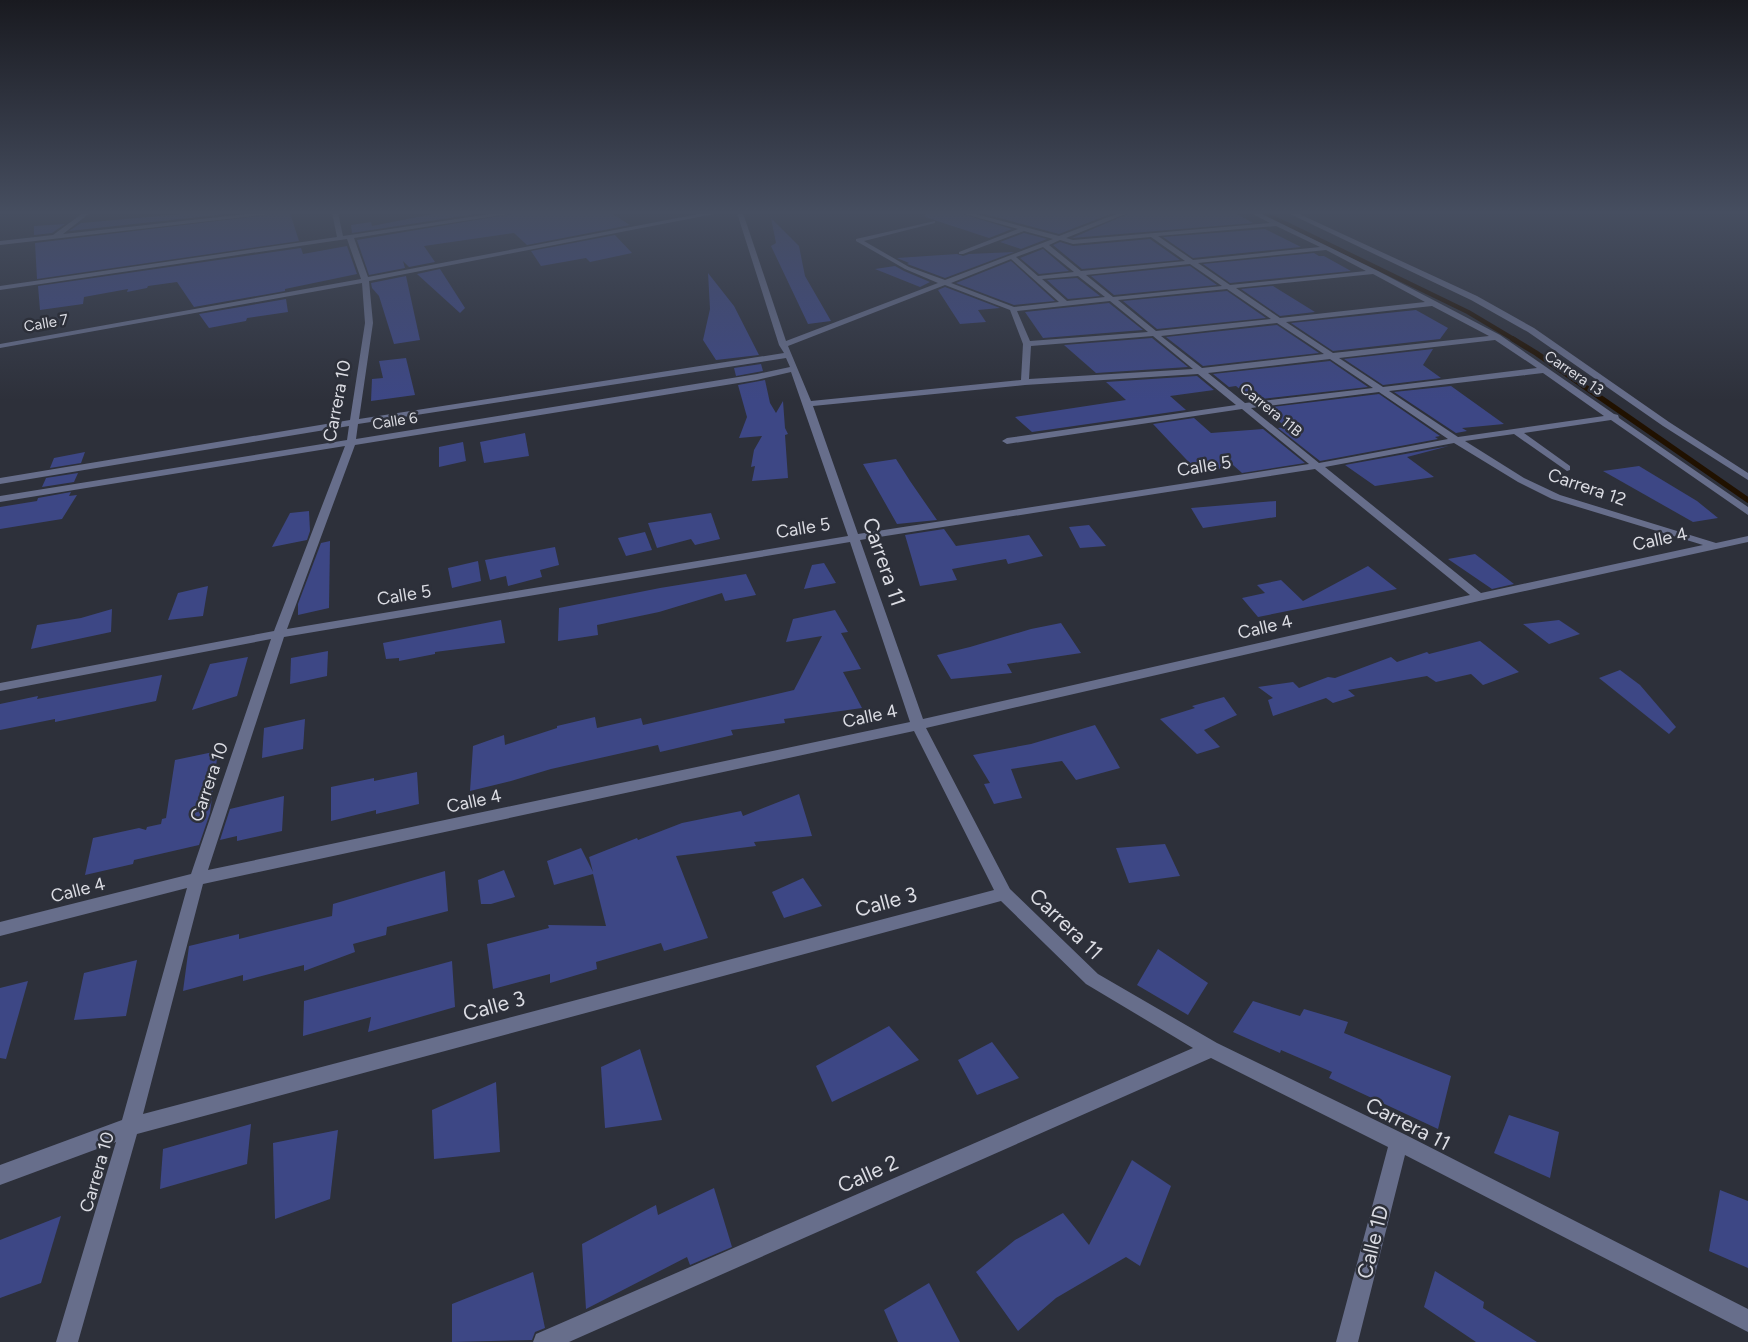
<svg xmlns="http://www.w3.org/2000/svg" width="1748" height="1342" font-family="Figtree,sans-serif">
<rect width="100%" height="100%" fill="#2d303a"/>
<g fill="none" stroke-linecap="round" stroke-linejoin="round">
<polyline stroke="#201100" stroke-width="4.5" points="1264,213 1468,312 1515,340"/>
<polyline stroke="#201100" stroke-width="5.5" points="1513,339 1536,353 1748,500"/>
</g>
<g fill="#3d4785">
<polygon points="193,213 236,213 69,231 81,223"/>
<polygon points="282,213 290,213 299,241 37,279 35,243"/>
<polygon points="438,213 482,213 352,233 351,225 371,222 372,226"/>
<polygon points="517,213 611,213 630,225 527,245 514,233 424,246 435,262 409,267 403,261 405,268 369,275 357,240"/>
<polygon points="926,213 959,213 1012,229 989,238 925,217"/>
<polygon points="981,213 1113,213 1059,234"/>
<polygon points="1130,213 1235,213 1253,223 1072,238"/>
<polygon points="771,218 799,246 805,276 831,321 808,324 771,246 776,243"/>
<polygon points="65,224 52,233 34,235 34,226"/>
<polygon points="1265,229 1301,247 1193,258 1163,237"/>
<polygon points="1024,233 1047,239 1021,249 1000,242"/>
<polygon points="615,235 632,253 590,262 586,258 541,266 531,251"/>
<polygon points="1150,239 1180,260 1082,269 1053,245 1060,242 1073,246"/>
<polygon points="347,246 357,274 285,289 285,291 194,307 177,282 148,286 147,288 127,292 128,289 84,297 83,304 40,310 38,286 301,248 303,254"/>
<polygon points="1043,249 1069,271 1039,274 1020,258"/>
<polygon points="1014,252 945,278 910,265 907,264 909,263 897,258 957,254 963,256 969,254"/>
<polygon points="1314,253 1319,256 1324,256 1351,271 1230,283 1203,264"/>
<polygon points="1011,261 1055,301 1014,305 956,283"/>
<polygon points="895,266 904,271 930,282 920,287 875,269"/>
<polygon points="1190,266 1217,285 1114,295 1091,276"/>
<polygon points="440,269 465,308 460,313 417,274"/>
<polygon points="708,273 734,306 759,355 716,360 703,340 710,309"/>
<polygon points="406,276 420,340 394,344 379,296 372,288 371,283"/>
<polygon points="1077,278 1100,296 1068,299 1047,280"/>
<polygon points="1273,286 1315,312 1280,316 1241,289"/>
<polygon points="945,287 1000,308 978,310 986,322 960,324 938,290"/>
<polygon points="1227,291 1266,318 1157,329 1123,301"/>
<polygon points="286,299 288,312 247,318 246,321 209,328 199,314"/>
<polygon points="1109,303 1143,330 1043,338 1025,312"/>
<polygon points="1416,310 1448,328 1440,339 1333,351 1291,323"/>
<polygon points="1277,325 1319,353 1203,366 1166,337"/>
<polygon points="1152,338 1188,367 1096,373 1064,345"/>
<polygon points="1433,349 1423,365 1441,378 1383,385 1344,359"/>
<polygon points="406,358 415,395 371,401 372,379 383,378 379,361"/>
<polygon points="1330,361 1368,387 1253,400 1236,386 1229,387 1213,374"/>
<polygon points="761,364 763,371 736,376 734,368"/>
<polygon points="1197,376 1214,390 1170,396 1186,410 1032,432 1015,417 1126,400 1106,382"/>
<polygon points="765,380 770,403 776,413 783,401 785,428 788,434 785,435 788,478 752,481 755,466 751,467 754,450 762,436 739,438 747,417 738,385"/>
<polygon points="1451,386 1504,424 1462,428 1467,431 1456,433 1394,392"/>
<polygon points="1379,394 1440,436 1435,437 1438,439 1320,461 1278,428 1286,427 1263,408"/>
<polygon points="1194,418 1211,433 1263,429 1305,463 1242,473 1233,465 1200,474 1153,424"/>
<polygon points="525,433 529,456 484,463 480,442"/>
<polygon points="463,442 466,461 439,467 439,447"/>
<polygon points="1449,446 1407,457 1434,477 1375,486 1345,465"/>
<polygon points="85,452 81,463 50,468 54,458"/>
<polygon points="896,459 910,481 937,520 897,524 863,464"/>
<polygon points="1639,466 1697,501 1718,518 1693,522 1603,471"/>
<polygon points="78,473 74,482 42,487 46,478"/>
<polygon points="71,492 69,496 77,495 62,519 0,529 0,507 37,501 38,498"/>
<polygon points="1276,501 1276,517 1203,528 1191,508"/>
<polygon points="309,511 310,531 307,540 272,547 290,513"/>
<polygon points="711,513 720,539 695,545 691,539 657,548 648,523"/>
<polygon points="1089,525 1093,530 1106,546 1080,548 1069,527"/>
<polygon points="944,529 956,546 1029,535 1043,556 1008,564 1006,559 952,569 957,580 920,586 905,535"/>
<polygon points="645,532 652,550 626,556 618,538"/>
<polygon points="330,541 329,608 298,615 298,604 321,543"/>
<polygon points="555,547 559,565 540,570 542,577 508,586 506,576 490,580 485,560"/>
<polygon points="1475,554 1514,584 1492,589 1448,559"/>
<polygon points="478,561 481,581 452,588 448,568"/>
<polygon points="824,563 836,583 804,589 812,565"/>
<polygon points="1368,566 1397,589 1258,617 1242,598 1265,593 1257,585 1281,580 1303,601"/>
<polygon points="746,574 756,595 725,601 722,593 659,612 597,625 598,635 558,641 559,608 660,588"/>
<polygon points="208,586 203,616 168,620 178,593"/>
<polygon points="112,609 111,632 31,649 37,625 81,618"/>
<polygon points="835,610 848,632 841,633 861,669 843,672 862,708 784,719 785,723 731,730 733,735 660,752 658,745 551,769 511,781 470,791 473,746 504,735 505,745 557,728 557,726 595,717 597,728 641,718 643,725 794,690 822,636 786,642 793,619"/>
<polygon points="501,620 505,643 435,652 435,654 399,661 399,658 386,659 383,643"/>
<polygon points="1559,620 1580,634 1549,644 1523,624"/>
<polygon points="1061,623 1081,653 1007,664 1012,673 951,679 937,655 970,647 1031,629"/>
<polygon points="1480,641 1519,672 1483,685 1471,674 1436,682 1427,676 1348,690 1355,696 1333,703 1326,698 1273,716 1268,700 1273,698 1258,687 1293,682 1299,688 1328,677 1335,678 1391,657 1397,662 1427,652 1429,654"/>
<polygon points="328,651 327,676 290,684 291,658"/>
<polygon points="248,657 237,696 192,710 210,664"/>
<polygon points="1620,670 1640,685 1676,727 1669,734 1599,678"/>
<polygon points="162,675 156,701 55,722 55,719 0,730 0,704 38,696 37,699"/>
<polygon points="1224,697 1237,715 1204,730 1220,747 1197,754 1160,719 1195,708 1192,706"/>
<polygon points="305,719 303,749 262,758 264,728"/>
<polygon points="1095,725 1120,768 1076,780 1062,761 1011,769 1022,798 994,804 984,784 990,783 973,755 1031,744"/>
<polygon points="218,751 210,813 199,845 134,860 133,864 85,875 93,838 139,828 146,830 147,827 161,824 162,819 166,818 175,760"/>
<polygon points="417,772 419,804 376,814 376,810 331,821 331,787 374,778 374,781"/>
<polygon points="799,794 812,836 754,842 756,846 676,856 708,938 664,951 661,943 596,962 597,969 550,983 550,974 493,989 487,944 549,928 548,925 606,926 593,874 554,885 547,861 581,848 593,872 589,857 637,838 638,840 682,823 741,811 743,816"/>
<polygon points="284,796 282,831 237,841 237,836 220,840 230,809"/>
<polygon points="1165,844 1180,876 1129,883 1116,848"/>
<polygon points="504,870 515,897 491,904 481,904 478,880"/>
<polygon points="445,871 448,911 387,927 386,935 353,944 355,952 304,971 304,965 243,981 243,975 183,991 189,946 239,934 239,939 332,916 333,904"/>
<polygon points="803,878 822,906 784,918 772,892"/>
<polygon points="1158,949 1208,983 1188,1015 1137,985"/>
<polygon points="137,960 126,1016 74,1020 84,973"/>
<polygon points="452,961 455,1007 368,1032 371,1017 303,1036 304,1001"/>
<polygon points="28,981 6,1059 0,1058 0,988"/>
<polygon points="1253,1001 1300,1016 1304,1009 1348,1022 1344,1033 1451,1076 1438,1129 1329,1078 1332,1072 1281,1050 1280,1053 1233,1032"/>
<polygon points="889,1026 919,1060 832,1102 816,1066"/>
<polygon points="992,1042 1019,1078 977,1095 958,1060"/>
<polygon points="640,1049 662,1120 605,1128 601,1067"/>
<polygon points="496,1082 500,1152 434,1159 432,1110"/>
<polygon points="1509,1115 1559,1132 1550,1178 1494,1153"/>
<polygon points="251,1124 247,1164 160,1189 163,1149"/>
<polygon points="338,1130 330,1199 275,1219 273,1143"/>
<polygon points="1132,1160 1171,1186 1140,1266 1126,1257 1056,1298 1018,1331 976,1272 1015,1240 1063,1213 1089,1245"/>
<polygon points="714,1188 732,1247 690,1265 687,1257 586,1309 582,1244 656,1205 658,1215"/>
<polygon points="1720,1190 1748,1201 1748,1268 1709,1251"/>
<polygon points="61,1216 41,1283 0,1298 0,1240"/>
<polygon points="1435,1271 1484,1302 1483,1308 1537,1342 1476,1342 1424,1307"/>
<polygon points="533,1272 545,1328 535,1332 532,1340 452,1342 452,1304"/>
<polygon points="929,1283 960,1342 898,1342 884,1310"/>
</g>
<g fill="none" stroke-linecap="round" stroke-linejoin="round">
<g fill="#676e8b" fill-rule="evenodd">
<polygon points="83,213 90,213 63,234 257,213 280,213 0,245 0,241 53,235"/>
<path d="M332 213H338L343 236 497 213H515L354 238 368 277 704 213H719L369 281 373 323 359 419 784 353 779 345 737 213H743L786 341 938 283 905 269 856 241V239L935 221V223L864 241 909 267 945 280 1053 239 1024 231 963 254H959V252L1018 229 961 213H972L1059 236 1119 213H1128L1066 238 1073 240 1270 223 1251 213H1260L1378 271 1500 335 1614 414 1618 415 1619 418 1748 507V515L1611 420 1524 433 1570 466V470L1567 471 1514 434 1465 441 1524 478 1560 495 1716 543 1748 536V542L1479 601 926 728 1010 889 1098 974 1217 1043 1406 1135 1748 1309V1332L1405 1155 1358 1342H1336L1388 1147 1211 1058 569 1342H533L536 1334 1193 1048 1086 984 1001 901 137 1134 78 1342H56L116 1142 0 1185V1165L122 1120 187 888 0 936V922L191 874 271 639 0 691V683L274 631 345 446 0 502V496L347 440 349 426 0 484V478L350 420 365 323 362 283 0 348V344L361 279 347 239 0 290V286L337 237ZM1276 226 1320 247 1193 260 1158 236ZM1151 237 1185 261 1081 271 1049 245 1060 240 1073 244ZM1043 247 1074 272 1038 276 1016 257ZM1326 250 1366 271 1230 285 1198 263ZM1011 259 1059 302 1014 307 951 283ZM1190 264 1222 286 1113 297 1086 275ZM1373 274 1425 302 1280 318 1236 288ZM1078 276 1105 297 1067 301 1042 279ZM945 285 1010 310 1023 344 1021 380 811 401 788 346ZM1227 289 1271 319 1156 331 1118 300ZM1110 301 1148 332 1030 341 1017 311ZM1432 306 1489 336 1333 353 1286 322ZM1277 323 1324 354 1202 368 1161 336ZM1153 336 1193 369 1029 379 1031 346ZM1495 340 1537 368 1383 387 1339 358ZM786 358 790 367 757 374 356 439 358 424ZM1330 359 1373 388 1245 403 1208 373ZM791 372 848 536 287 629 355 445 757 380ZM1543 373 1604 416 1458 437 1389 391ZM1198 374 1236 405 1007 438 1002 441 1007 444 1242 409 1309 464 858 534 813 406 1025 385ZM1379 392 1448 439 1319 463 1251 408ZM1454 443 1518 482 1552 499 1703 545 1481 593 1325 467ZM1315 469 1470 595 923 719 860 540ZM850 542 910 722 208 870 284 637ZM914 731 994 890 143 1114 203 884Z"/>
<polygon points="1288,213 1297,213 1477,296 1534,328 1669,422 1748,473 1748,480 1663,426 1528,332 1471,300"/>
</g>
</g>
<linearGradient id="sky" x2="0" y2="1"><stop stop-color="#191a20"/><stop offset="0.53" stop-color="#464e60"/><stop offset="1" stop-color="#464e60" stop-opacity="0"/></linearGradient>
<rect width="1748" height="401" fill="url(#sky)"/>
<g text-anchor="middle" stroke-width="5" stroke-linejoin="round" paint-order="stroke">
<g font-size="15" fill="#dbdce3" stroke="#2d303a">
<text transform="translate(46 323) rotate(-10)" y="5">Calle 7</text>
<text transform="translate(1574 373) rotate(34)" y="5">Carrera 13</text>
<text transform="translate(1271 410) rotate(39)" y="5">Carrera 11B</text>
<text transform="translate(395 421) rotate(-9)" y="5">Calle 6</text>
</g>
<g font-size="18" fill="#dbdce3" stroke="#2d303a">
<text transform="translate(337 401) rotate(-79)" y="6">Carrera 10</text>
<text transform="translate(1204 466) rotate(-9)" y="6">Calle 5</text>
<text transform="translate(1587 487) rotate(19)" y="6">Carrera 12</text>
<text transform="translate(803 528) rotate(-9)" y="6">Calle 5</text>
<text transform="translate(1660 539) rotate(-12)" y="6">Calle 4</text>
<text transform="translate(404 595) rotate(-9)" y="6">Calle 5</text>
<text transform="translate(1265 627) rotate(-13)" y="6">Calle 4</text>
<text transform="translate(870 716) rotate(-12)" y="6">Calle 4</text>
<text transform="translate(209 782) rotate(-71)" y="6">Carrera 10</text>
<text transform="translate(474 801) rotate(-12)" y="6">Calle 4</text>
<text transform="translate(78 890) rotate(-14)" y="6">Calle 4</text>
<text transform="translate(97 1172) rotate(-74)" y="6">Carrera 10</text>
</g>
<g font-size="21" fill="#dbdce3" stroke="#2d303a">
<text transform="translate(884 562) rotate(71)" y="7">Carrera 11</text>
<text transform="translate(886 902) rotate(-15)" y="7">Calle 3</text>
<text transform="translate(1066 924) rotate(44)" y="7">Carrera 11</text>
<text transform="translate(494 1006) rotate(-15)" y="7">Calle 3</text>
<text transform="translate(1408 1124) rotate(27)" y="7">Carrera 11</text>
<text transform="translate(868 1174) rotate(-24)" y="7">Calle 2</text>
<text transform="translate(1373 1242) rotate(-76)" y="7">Calle 1D</text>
</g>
</g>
</svg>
